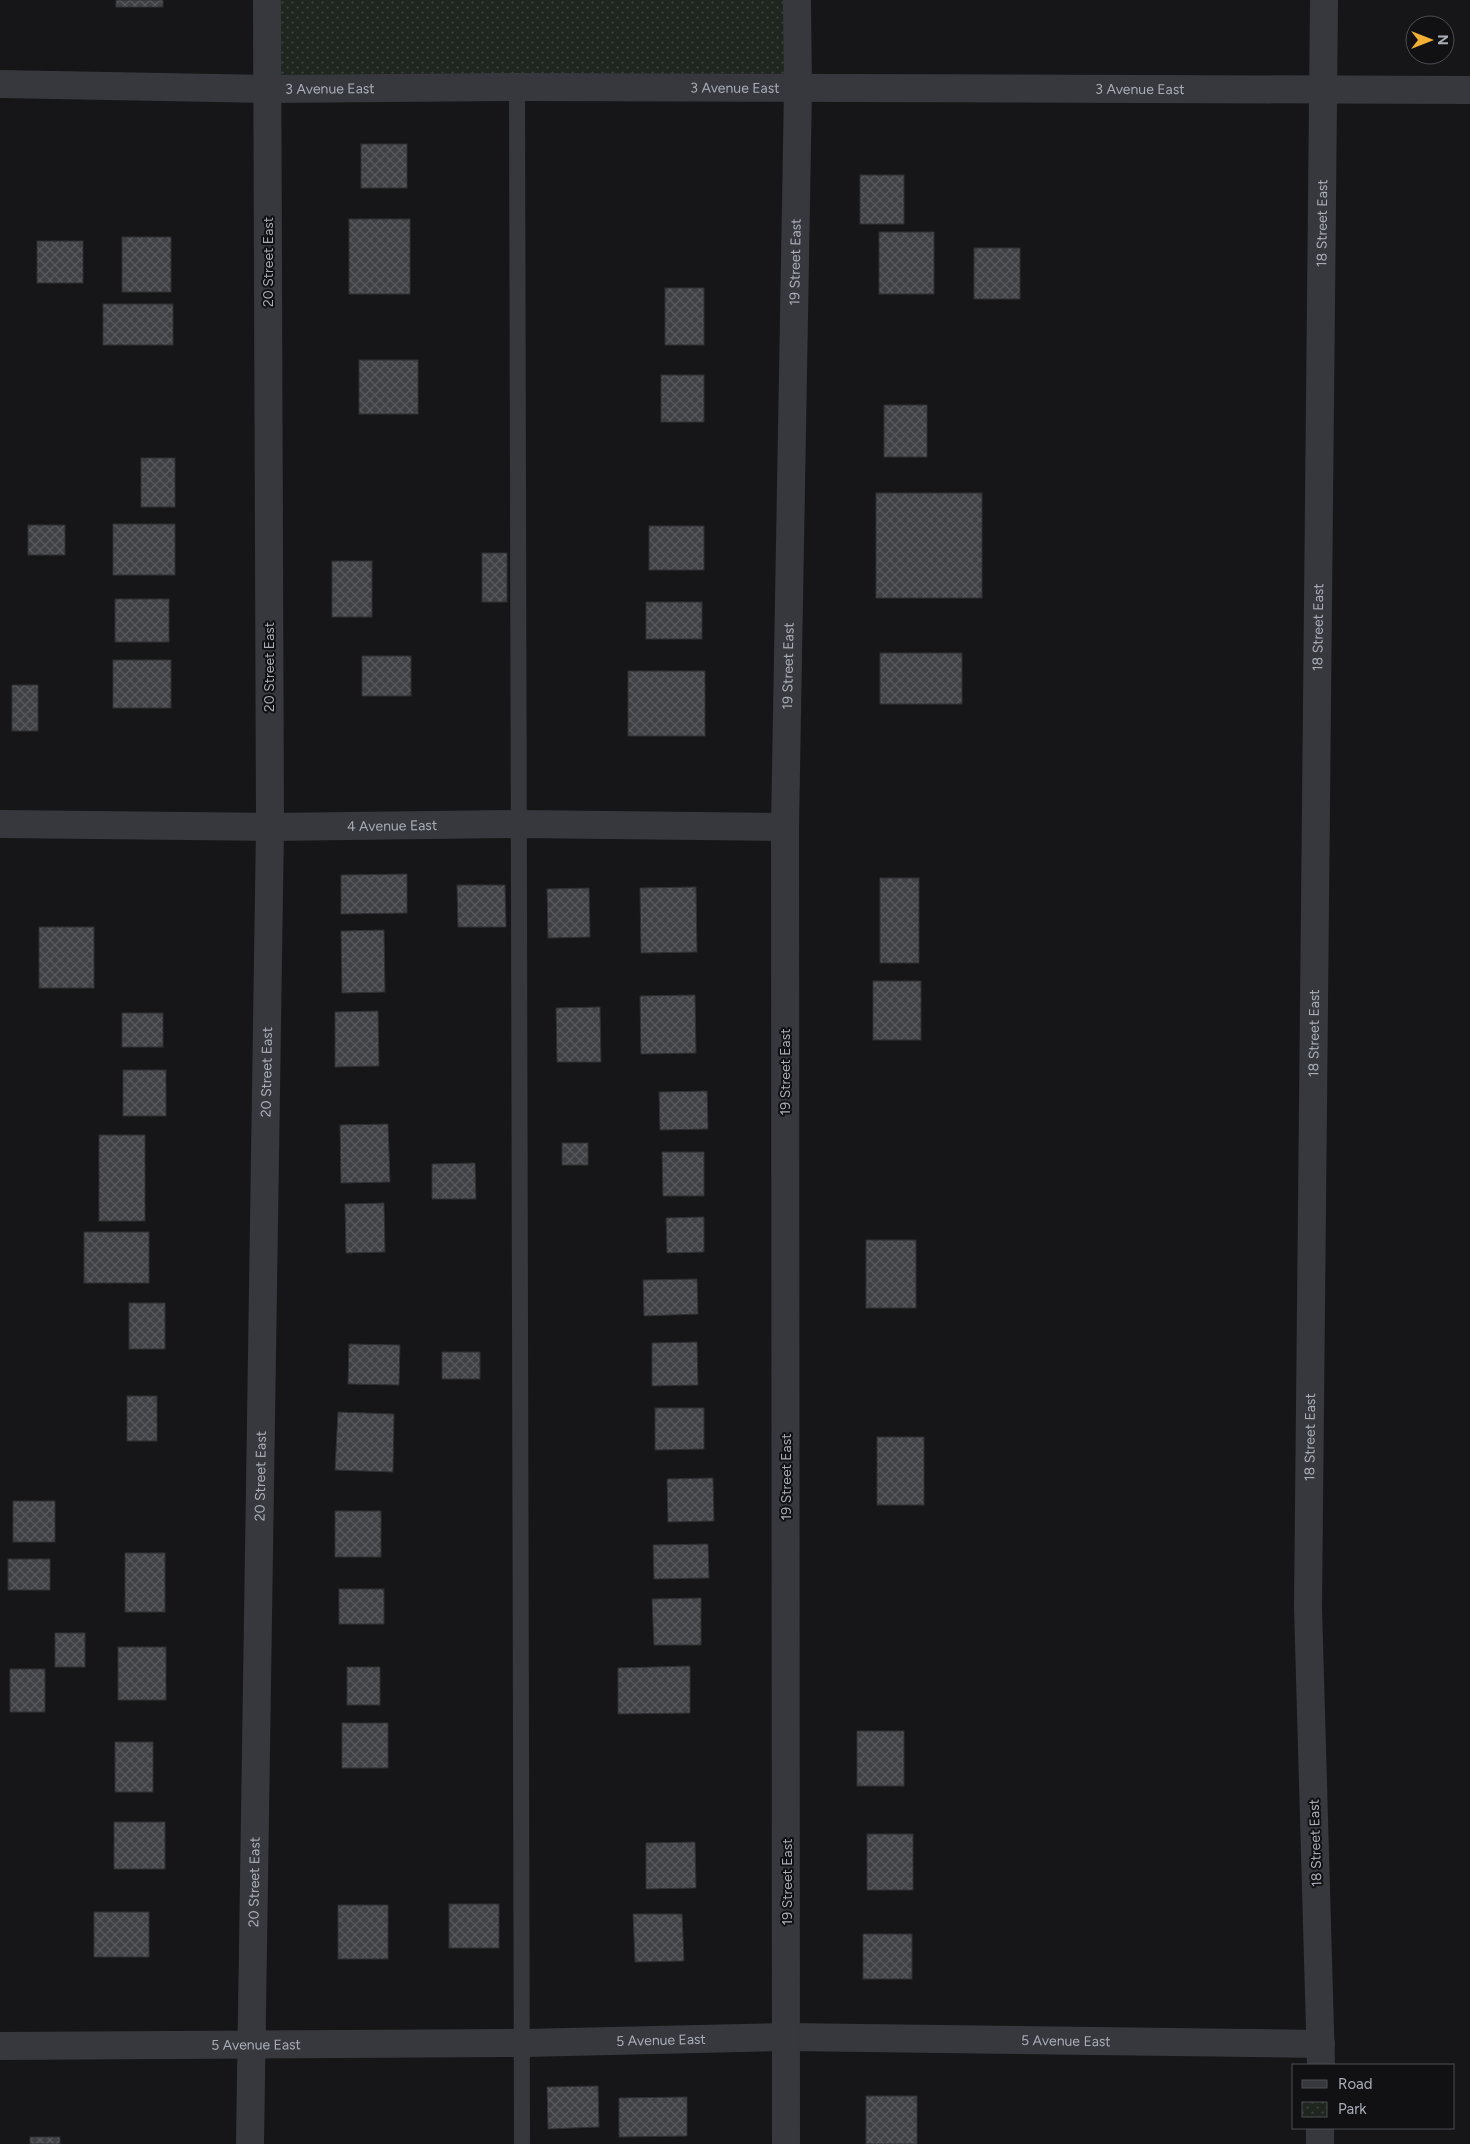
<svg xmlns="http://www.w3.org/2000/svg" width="1470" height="2144" font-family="Figtree,sans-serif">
<defs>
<pattern id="park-dots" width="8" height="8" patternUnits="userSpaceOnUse" patternTransform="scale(1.25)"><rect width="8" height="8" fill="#1e261f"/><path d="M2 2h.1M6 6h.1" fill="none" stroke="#3c433d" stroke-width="1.8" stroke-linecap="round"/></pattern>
<pattern id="building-cross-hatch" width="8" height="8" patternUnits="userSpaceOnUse" patternTransform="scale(1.25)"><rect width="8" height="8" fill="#404145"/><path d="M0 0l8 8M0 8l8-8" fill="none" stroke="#595a5e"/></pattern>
</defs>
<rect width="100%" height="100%" fill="#161618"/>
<polygon fill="url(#park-dots)" points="267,0 791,0 790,81 267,83"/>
<g fill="url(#building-cross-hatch)" stroke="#303034">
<rect x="116" y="0" width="47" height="7"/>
<rect x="361" y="144" width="46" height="44"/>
<rect x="860" y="175" width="44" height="49"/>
<rect x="349" y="219" width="61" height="75"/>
<rect x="879" y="232" width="55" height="62"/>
<rect x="122" y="237" width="49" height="55"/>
<rect x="37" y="241" width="46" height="42"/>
<rect x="974" y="248" width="46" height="51"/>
<rect x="665" y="288" width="39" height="57"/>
<rect x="103" y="304" width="70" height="41"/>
<rect x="359" y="360" width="59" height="54"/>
<rect x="661" y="375" width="43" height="47"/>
<rect x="884" y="405" width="43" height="52"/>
<rect x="141" y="458" width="34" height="49"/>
<rect x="876" y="493" width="106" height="105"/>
<rect x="113" y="524" width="62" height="51"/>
<rect x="28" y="525" width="37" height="30"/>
<rect x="649" y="526" width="55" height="44"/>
<rect x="482" y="553" width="25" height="49"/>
<rect x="332" y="561" width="40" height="56"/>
<rect x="115" y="599" width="54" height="43"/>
<rect x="646" y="602" width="56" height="37"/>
<rect x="880" y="653" width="82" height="51"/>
<rect x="362" y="656" width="49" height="40"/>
<rect x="113" y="660" width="58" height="48"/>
<rect x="628" y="671" width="77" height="65"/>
<rect x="12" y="685" width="26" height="46"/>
<polygon points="407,874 407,913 341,914 341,875"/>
<rect x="880" y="878" width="39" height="85"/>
<polygon points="457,885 505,885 506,927 458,927"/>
<polygon points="696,887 697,952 641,953 640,888"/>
<polygon points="589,888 590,937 548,938 547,889"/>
<rect x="39" y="927" width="55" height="61"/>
<polygon points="384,930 385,992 342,993 341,931"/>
<rect x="873" y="981" width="48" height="59"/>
<polygon points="695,995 696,1053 641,1054 640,996"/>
<polygon points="600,1007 601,1062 557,1062 556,1008"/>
<polygon points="378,1011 379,1066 335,1067 335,1012"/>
<rect x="122" y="1013" width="41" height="34"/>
<rect x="123" y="1070" width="43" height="46"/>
<polygon points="707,1091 708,1129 660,1130 659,1092"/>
<polygon points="388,1124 390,1182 341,1183 340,1125"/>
<rect x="99" y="1135" width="46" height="86"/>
<rect x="562" y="1143" width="26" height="22"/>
<polygon points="662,1152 704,1152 704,1196 663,1196"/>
<polygon points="475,1163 476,1199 432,1199 432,1164"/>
<polygon points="384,1203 385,1252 346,1253 345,1204"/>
<polygon points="704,1217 704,1252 667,1253 666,1218"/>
<rect x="84" y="1232" width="65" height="51"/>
<rect x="866" y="1240" width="50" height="68"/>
<polygon points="697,1279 698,1314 644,1316 643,1280"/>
<rect x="129" y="1303" width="36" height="46"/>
<polygon points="697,1342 698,1385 652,1386 652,1343"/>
<polygon points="349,1344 400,1345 399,1385 348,1384"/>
<rect x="442" y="1352" width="38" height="27"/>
<rect x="127" y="1396" width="30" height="45"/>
<polygon points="655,1408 704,1408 704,1449 655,1450"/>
<polygon points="338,1412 394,1414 393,1472 335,1470"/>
<rect x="877" y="1437" width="47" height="68"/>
<polygon points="713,1478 714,1521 668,1522 667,1479"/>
<rect x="13" y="1501" width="42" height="41"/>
<rect x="335" y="1511" width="46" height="46"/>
<polygon points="708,1544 709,1578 654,1579 653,1545"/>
<rect x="125" y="1553" width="40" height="59"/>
<rect x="8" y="1559" width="42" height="31"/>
<rect x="339" y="1589" width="45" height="35"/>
<polygon points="701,1598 701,1645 654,1645 652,1599"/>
<rect x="55" y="1633" width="30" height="34"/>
<rect x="118" y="1647" width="48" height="53"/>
<polygon points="690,1666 690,1713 618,1714 618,1668"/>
<rect x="347" y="1667" width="33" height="38"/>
<rect x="10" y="1669" width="35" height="43"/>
<rect x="342" y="1723" width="46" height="45"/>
<rect x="857" y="1731" width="47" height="55"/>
<rect x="115" y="1742" width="38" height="50"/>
<rect x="114" y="1822" width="51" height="47"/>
<rect x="867" y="1834" width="46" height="56"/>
<polygon points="695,1842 696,1888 646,1889 646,1843"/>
<rect x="449" y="1904" width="50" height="44"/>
<rect x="338" y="1905" width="50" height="54"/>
<rect x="94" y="1912" width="55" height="45"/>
<polygon points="633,1914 682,1914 684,1961 635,1962"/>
<rect x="863" y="1934" width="49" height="45"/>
<polygon points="598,2086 599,2127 548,2129 547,2087"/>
<rect x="866" y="2096" width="51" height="48"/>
<polygon points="687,2097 687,2136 619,2137 619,2098"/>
<rect x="30" y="2137" width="30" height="7"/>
</g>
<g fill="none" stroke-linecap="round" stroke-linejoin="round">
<polyline stroke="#37383d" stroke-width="16" points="517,87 522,2144"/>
<g stroke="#37383d" stroke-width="28">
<path id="s1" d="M0 84 267 89 517 87 1470 90"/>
<path id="s2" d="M0 824 270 827 519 824 785 827"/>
<path id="s3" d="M0 2046 524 2043 787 2037 1321 2044"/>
<path id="s4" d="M1321 2065 1308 1607 1324 0"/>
<path id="s5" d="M250 2144 270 827 267 0"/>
<path id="s6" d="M786 2144 785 827 798 89 797 0"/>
<polyline points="1320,2144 1320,2128"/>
</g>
</g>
<g text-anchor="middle" stroke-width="4" stroke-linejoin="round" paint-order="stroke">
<g font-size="14" fill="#a8adb8" stroke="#111113">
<text dy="5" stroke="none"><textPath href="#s1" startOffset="330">3 Avenue East</textPath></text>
<text dy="5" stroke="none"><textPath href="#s1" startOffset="735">3 Avenue East</textPath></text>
<text dy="5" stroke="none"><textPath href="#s1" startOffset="1140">3 Avenue East</textPath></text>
<text dy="5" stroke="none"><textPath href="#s4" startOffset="1842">18 Street East</textPath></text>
<text transform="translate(268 262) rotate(-90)" y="5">20 Street East</text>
<text dy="5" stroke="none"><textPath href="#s6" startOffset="1882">19 Street East</textPath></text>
<text dy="5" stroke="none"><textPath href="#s4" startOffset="1438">18 Street East</textPath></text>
<text transform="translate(269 667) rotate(-90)" y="5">20 Street East</text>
<text dy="5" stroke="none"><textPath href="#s6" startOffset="1478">19 Street East</textPath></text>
<text dy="5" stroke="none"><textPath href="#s2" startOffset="392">4 Avenue East</textPath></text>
<text dy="5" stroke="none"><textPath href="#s4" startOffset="1032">18 Street East</textPath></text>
<text dy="5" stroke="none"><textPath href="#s5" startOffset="1072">20 Street East</textPath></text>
<text transform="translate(785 1072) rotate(-90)" y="5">19 Street East</text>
<text dy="5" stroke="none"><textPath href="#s4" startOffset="628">18 Street East</textPath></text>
<text dy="5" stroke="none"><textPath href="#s5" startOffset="668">20 Street East</textPath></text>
<text transform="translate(786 1477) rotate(-90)" y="5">19 Street East</text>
<text transform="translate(1315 1843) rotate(-92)" y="5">18 Street East</text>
<text dy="5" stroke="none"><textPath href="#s5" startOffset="262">20 Street East</textPath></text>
<text transform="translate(787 1882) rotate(-90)" y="5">19 Street East</text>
<text dy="5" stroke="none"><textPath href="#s3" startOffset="661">5 Avenue East</textPath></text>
<text dy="5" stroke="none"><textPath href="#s3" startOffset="1066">5 Avenue East</textPath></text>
<text dy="5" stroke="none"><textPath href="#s3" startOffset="256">5 Avenue East</textPath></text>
</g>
</g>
<rect x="1292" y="2064" width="162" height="65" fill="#111113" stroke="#4d4f55"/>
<rect x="1302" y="2080" width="25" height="8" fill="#37383d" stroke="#4d4f55"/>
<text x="1338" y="2089" font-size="15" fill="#a8adb8">Road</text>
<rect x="1302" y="2102" width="25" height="15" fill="url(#park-dots)" stroke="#4d4f55"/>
<text x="1338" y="2114" font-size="15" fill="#a8adb8">Park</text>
<g transform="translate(1430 40) rotate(90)"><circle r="24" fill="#111113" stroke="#4d4f55"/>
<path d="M0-4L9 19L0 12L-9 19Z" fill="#f2b134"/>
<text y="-8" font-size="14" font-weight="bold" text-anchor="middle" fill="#a8adb8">N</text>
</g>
</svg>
